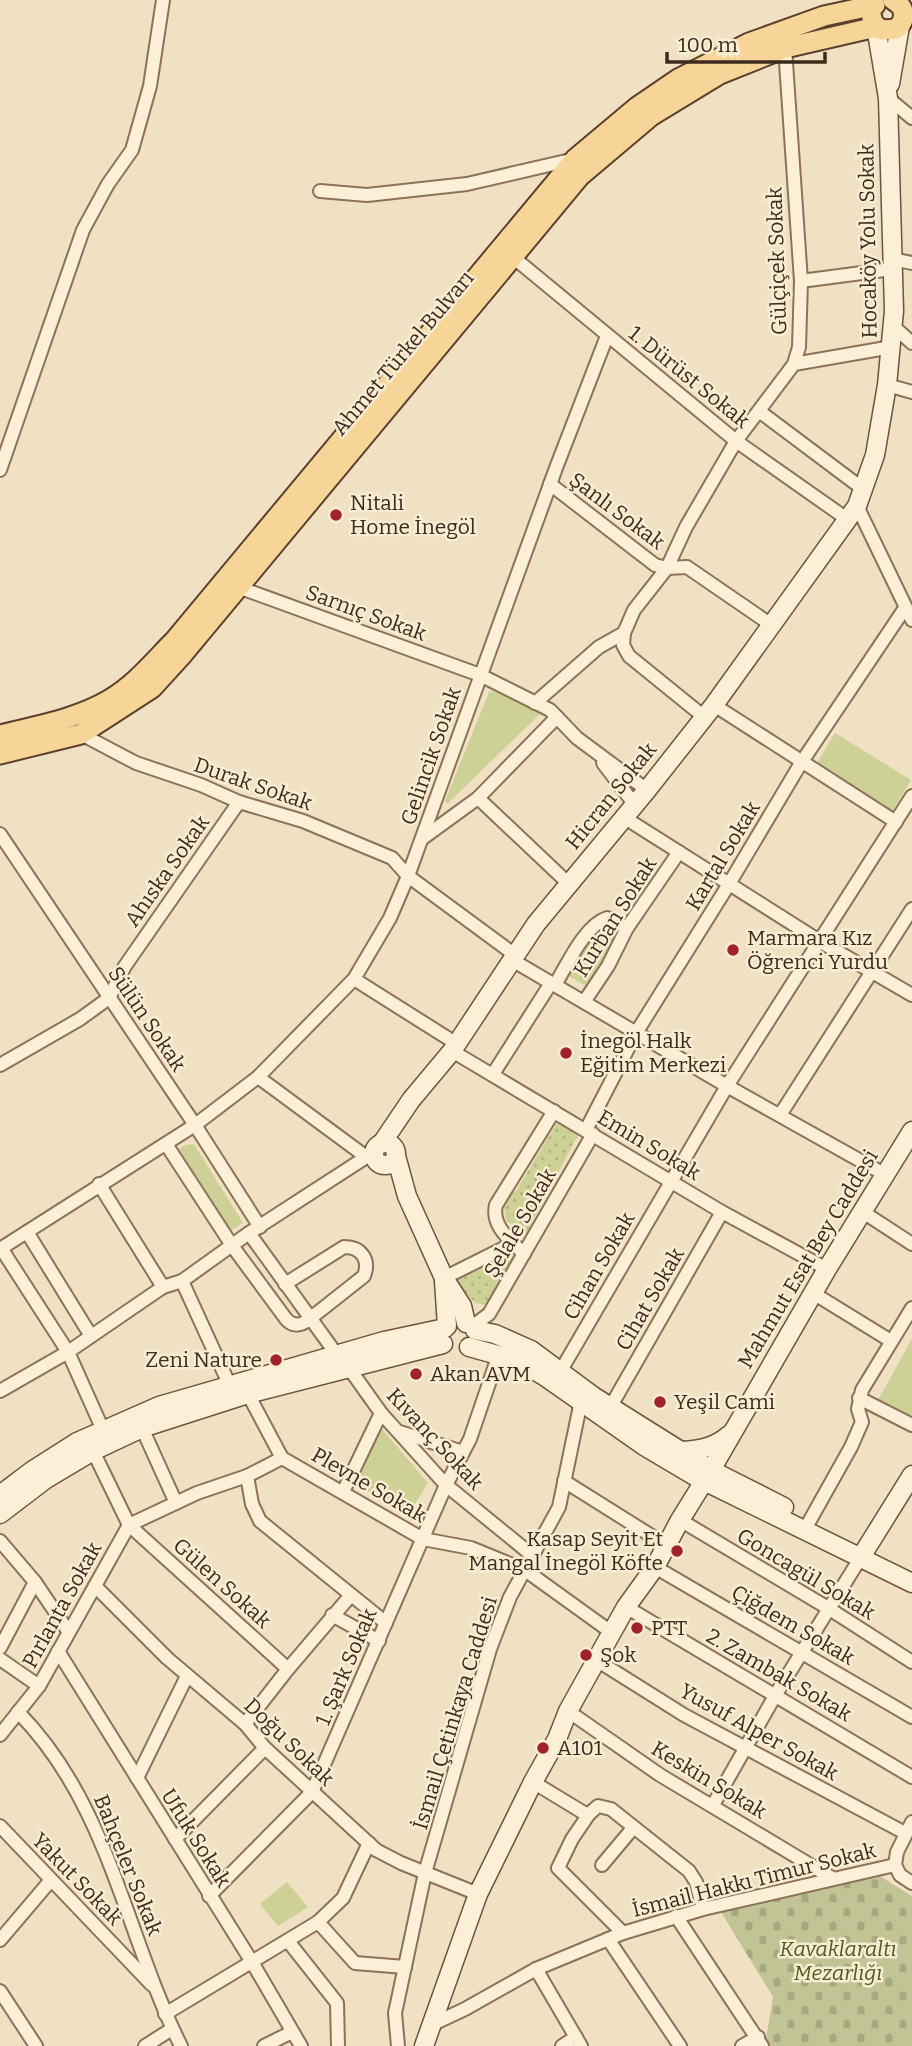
<svg xmlns="http://www.w3.org/2000/svg" width="912" height="2046" font-family="Bitter,serif">
<defs>
<pattern id="grass-dots" width="8" height="8" patternUnits="userSpaceOnUse" patternTransform="scale(1.75)"><rect width="8" height="8" fill="#cdd196"/><path d="M2 2h.1M6 6h.1" fill="none" stroke="#b1b481" stroke-width="1.8" stroke-linecap="round"/></pattern>
<pattern id="cemetery-stones" width="16" height="16" patternUnits="userSpaceOnUse" patternTransform="scale(1.75)"><rect width="16" height="16" fill="#c1c596"/><path d="M2 7V4a2 2 0 0 1 4 0v3zM10 15v-3a2 2 0 0 1 4 0v3z" fill="#a7a981"/></pattern>
</defs>
<rect width="100%" height="100%" fill="#f1e1c3"/>
<g fill="url(#grass-dots)">
<polygon points="558,1121 579,1133 526,1234 506,1220 504,1207 509,1193 516,1191"/>
<polygon points="507,1251 517,1259 485,1305 475,1303 454,1280"/>
</g>
<polygon fill="url(#cemetery-stones)" points="878,1875 912,1896 912,2046 769,2046 766,2039 773,1997 721,1912"/>
<g fill="#cdd196">
<polygon points="492,691 537,708 539,715 447,804 445,801 489,692"/>
<polygon points="835,733 911,780 891,813 815,766"/>
<polygon points="603,923 615,929 616,936 588,987 565,974 598,925"/>
<polygon points="194,1144 243,1223 230,1231 177,1150 185,1145"/>
<polygon points="912,1339 912,1419 878,1400"/>
<polygon points="381,1428 428,1483 407,1517 356,1484"/>
<polygon points="287,1882 308,1907 278,1926 260,1904"/>
</g>
<g fill="none" stroke-linecap="round" stroke-linejoin="round">
<defs>
<g id="street">
<polyline points="888,98 912,118"/>
<polyline points="320,191 367,195 467,184 575,159"/>
<polyline points="513,257 736,441 847,519"/>
<polyline points="892,259 912,263"/>
<polyline points="801,281 892,269"/>
<polyline points="893,326 912,343"/>
<polyline points="794,364 892,347"/>
<polyline points="887,385 912,392"/>
<polyline points="759,411 863,489"/>
<polyline points="0,470 83,230 108,184 132,150 150,86 163,0"/>
<polyline points="550,484 655,565 667,568 687,567 770,624"/>
<polyline points="857,506 912,620"/>
<polyline points="238,587 480,675 550,710 577,738 647,790"/>
<polyline points="535,703 599,647 624,633"/>
<polyline points="714,705 896,822"/>
<polyline points="703,716 629,656 623,645 624,633 634,610 667,568 686,527 736,441 794,364 799,347 801,281 785,48"/>
<polyline points="81,734 136,763 201,785 239,802 303,821 392,858 408,876 515,955"/>
<polyline points="603,763 635,805"/>
<polyline points="478,798 569,884"/>
<polyline points="625,818 821,942 912,995"/>
<polyline points="0,834 195,1125 260,1227"/>
<polyline points="423,838 478,798 557,717"/>
<polyline points="512,960 727,1086 884,1174"/>
<polyline points="354,979 457,1044"/>
<path d="M555 985C567 965 585 925 607 918L627 928"/>
<polyline points="584,1002 608,966 627,928 679,852"/>
<polyline points="452,1051 722,1212 827,1269"/>
<polyline points="0,1065 80,1019 109,998 125,966 239,802"/>
<polyline points="493,1074 551,983"/>
<polyline points="258,1077 365,1156"/>
<polyline points="780,1115 912,909"/>
<polyline points="586,1130 636,1033 729,884 801,763 905,608"/>
<path d="M166 1144 233 1247 286 1319C292 1326 299 1326 307 1321L364 1276C370 1260 362 1247 344 1247L285 1284"/>
<polyline points="99,1184 163,1287"/>
<polyline points="863,1212 912,1244"/>
<polyline points="27,1232 91,1336"/>
<polyline points="249,1233 337,1355"/>
<polyline points="1,1248 68,1352 103,1430"/>
<polyline points="0,1249 195,1125 258,1077 354,979 390,918 408,876 556,468 607,336"/>
<path d="M524 1254C510 1240 491 1226 496 1205L554 1111"/>
<polyline points="444,1278 514,1243"/>
<polyline points="182,1281 230,1386"/>
<polyline points="813,1293 891,1341"/>
<polyline points="473,1326 489,1314 593,1134"/>
<polyline points="349,1368 381,1413 446,1485 533,1556"/>
<polyline points="560,1372 727,1086 912,796"/>
<polyline points="0,1391 68,1352 163,1287 182,1281 249,1233 374,1152"/>
<polyline points="248,1394 282,1458 423,1539 471,1548 525,1570 611,1632"/>
<polyline points="859,1398 912,1425"/>
<polyline points="611,1406 722,1212"/>
<polyline points="142,1428 176,1503"/>
<polyline points="400,1432 463,1452"/>
<polyline points="93,1451 129,1525 288,1669"/>
<polyline points="247,1476 252,1504 260,1521 386,1623"/>
<polyline points="564,1481 666,1545"/>
<polyline points="343,1492 381,1413"/>
<polyline points="680,1520 828,1608 912,1662"/>
<polyline points="129,1525 197,1493 247,1476 282,1458"/>
<polyline points="804,1531 851,1447 862,1422 858,1409 862,1390 912,1308"/>
<polyline points="0,1541 35,1582 68,1631"/>
<polyline points="655,1567 912,1717"/>
<polyline points="95,1586 167,1658 245,1724 265,1748 376,1850 401,1863 478,1894"/>
<polyline points="626,1607 912,1777"/>
<polyline points="332,1615 379,1641"/>
<polyline points="0,1648 35,1582"/>
<polyline points="58,1651 252,1962 301,2046"/>
<polyline points="0,1659 39,1686"/>
<polyline points="598,1661 684,1715 905,1833"/>
<polyline points="568,1711 660,1775 832,1878"/>
<path d="M18 1712C109 1804 125 1934 181 2046"/>
<polyline points="245,1724 288,1669 351,1595"/>
<polyline points="0,1735 39,1686 129,1525"/>
<polyline points="137,1778 187,1676"/>
<polyline points="533,1782 584,1813 589,1814 598,1806 611,1809 689,1871 696,1882 703,1909"/>
<polyline points="713,1805 776,1694 861,1557"/>
<polyline points="589,1814 572,1839 558,1868 623,1933"/>
<polyline points="0,1826 152,1985"/>
<polyline points="175,1839 265,1748"/>
<polyline points="602,1865 633,1828"/>
<polyline points="895,1865 897,1852 912,1822"/>
<polyline points="895,1865 900,1875 912,1883"/>
<polyline points="209,1896 312,1792 446,1485 470,1439 499,1354"/>
<polyline points="676,1916 762,2046"/>
<polyline points="318,1922 355,1963 405,1967"/>
<polyline points="608,1939 680,2046"/>
<polyline points="0,1940 51,1880"/>
<polyline points="288,1941 337,2003 338,2046"/>
<polyline points="536,1969 581,2046"/>
<polyline points="0,1991 36,2046"/>
<polyline points="165,2014 318,1922 343,1898 369,1843"/>
<polyline points="433,2024 465,2009 536,1969 623,1933 703,1909 895,1865"/>
<polyline points="145,2046 172,2029"/>
<polyline points="264,2046 292,2032"/>
<polyline points="398,2046 395,2013 425,1873 490,1649 510,1597 559,1507 581,1401"/>
<polyline points="562,2046 576,2037"/>
<polyline points="742,2046 758,2037"/>
</g>
<g id="secondary">
<polyline points="890,84 900,26"/>
<circle cx="385" cy="1154" r="11"/>
<polyline points="382,1143 411,1100 452,1051 536,924 647,790 714,705 857,506 875,455 887,385 894,311 888,98 876,27"/>
<polyline points="396,1156 407,1196 444,1278 462,1306 466,1323"/>
<polyline points="444,1281 447,1326"/>
<polyline points="475,1330 495,1334 531,1350 593,1396 711,1470 784,1507"/>
<polyline points="469,1347 516,1360 544,1376 644,1446 698,1478 912,1583"/>
<path d="M682 1451C701 1450 715 1447 729 1435"/>
<polyline points="0,1495 33,1470 77,1442 159,1406 384,1341 445,1328"/>
<polyline points="0,1514 46,1479 93,1451 142,1428 248,1394 443,1344"/>
<polyline points="861,1557 912,1475"/>
<polyline points="424,2046 478,1894 533,1782 557,1739 568,1711 626,1607 655,1567 680,1520 711,1470 827,1269 912,1131"/>
</g>
<g id="primary">
<path d="M872 18 873 23 881 30 896 29C907 20 906 7 893 0"/>
<path d="M0 735C36 726 77 719 109 700 135 685 154 661 174 641L575 159 637 107 678 79 749 43 824 16 875 5"/>
<polyline points="0,754 81,734 152,688 183,654 580,176 651,116 720,74 785,48 876,27"/>
</g>
</defs>
<use href="#street" stroke="#8d7258" stroke-width="16"/>
<use href="#secondary" stroke="#6f533b" stroke-width="21"/>
<use href="#primary" stroke="#5b402d" stroke-width="23"/>
<use href="#street" stroke="#fbefd7" stroke-width="12"/>
<use href="#secondary" stroke="#fbefd7" stroke-width="18"/>
<use href="#primary" stroke="#f7d598" stroke-width="19"/>
</g>
<g fill="#a1232a" stroke="#f8ecd3" stroke-width="2.5">
<circle cx="336" cy="515" r="7"/>
<circle cx="733" cy="950" r="7"/>
<circle cx="566" cy="1053" r="7"/>
<circle cx="276" cy="1360" r="7"/>
<circle cx="416" cy="1374" r="7"/>
<circle cx="660" cy="1402" r="7"/>
<circle cx="677" cy="1551" r="7"/>
<circle cx="637" cy="1628" r="7"/>
<circle cx="586" cy="1655" r="7"/>
<circle cx="543" cy="1748" r="7"/>
</g>
<g text-anchor="middle" stroke-width="5" stroke-linejoin="round" paint-order="stroke">
<g font-size="21" fill="#3c2b1d" stroke="#f8ecd3">
<text transform="translate(868 241) rotate(-91)" y="7">Hocaköy Yolu Sokak</text>
<text transform="translate(777 261) rotate(-92)" y="7">Gülçiçek Sokak</text>
<text transform="translate(403 353) rotate(-50)" y="7">Ahmet Türkel Bulvarı</text>
<text transform="translate(689 377) rotate(39)" y="7">1. Dürüst Sokak</text>
<text transform="translate(617 511) rotate(37)" y="7">Şanlı Sokak</text>
<text transform="translate(366 613) rotate(20)" y="7">Sarnıç Sokak</text>
<text transform="translate(431 756) rotate(-71)" y="7">Gelincik Sokak</text>
<text transform="translate(253 784) rotate(19)" y="7">Durak Sokak</text>
<text transform="translate(611 796) rotate(-51)" y="7">Hicran Sokak</text>
<text transform="translate(723 856) rotate(-59)" y="7">Kartal Sokak</text>
<text transform="translate(167 871) rotate(-55)" y="7">Ahıska Sokak</text>
<text transform="translate(615 917) rotate(-58)" y="7">Kurban Sokak</text>
<text transform="translate(147 1019) rotate(56)" y="7">Sülün Sokak</text>
<text transform="translate(649 1145) rotate(31)" y="7">Emin Sokak</text>
<text transform="translate(520 1223) rotate(-60)" y="7">Şelale Sokak</text>
<text transform="translate(808 1259) rotate(-59)" y="7">Mahmut Esat Bey Caddesi</text>
<text transform="translate(599 1266) rotate(-60)" y="7">Cihan Sokak</text>
<text transform="translate(650 1299) rotate(-60)" y="7">Cihat Sokak</text>
<text transform="translate(435 1439) rotate(47)" y="7">Kıvanç Sokak</text>
<text transform="translate(369 1485) rotate(30)" y="7">Plevne Sokak</text>
<text transform="translate(806 1574) rotate(31)" y="7">Goncagül Sokak</text>
<text transform="translate(222 1583) rotate(42)" y="7">Gülen Sokak</text>
<text transform="translate(62 1605) rotate(-61)" y="7">Pırlanta Sokak</text>
<text transform="translate(793 1625) rotate(30)" y="7">Çiğdem Sokak</text>
<text transform="translate(346 1667) rotate(-67)" y="7">1. Şark Sokak</text>
<text transform="translate(779 1675) rotate(30)" y="7">2. Zambak Sokak</text>
<text transform="translate(455 1713) rotate(-73)" y="7">İsmail Çetinkaya Caddesi</text>
<text transform="translate(759 1732) rotate(29)" y="7">Yusuf Alper Sokak</text>
<text transform="translate(289 1742) rotate(44)" y="7">Doğu Sokak</text>
<text transform="translate(709 1780) rotate(31)" y="7">Keskin Sokak</text>
<text transform="translate(196 1838) rotate(58)" y="7">Ufuk Sokak</text>
<text transform="translate(128 1865) rotate(68)" y="7">Bahçeler Sokak</text>
<text transform="translate(77 1879) rotate(46)" y="7">Yakut Sokak</text>
<text transform="translate(754 1880) rotate(-14)" y="7">İsmail Hakkı Timur Sokak</text>
</g>
<g font-size="21" fill="#3c2b1d" stroke="#f8ecd3" text-anchor="start">
<text x="350" y="510">Nitali<tspan x="350" dy="24">Home İnegöl</tspan></text>
<text x="747" y="945">Marmara Kız<tspan x="747" dy="24">Öğrenci Yurdu</tspan></text>
<text x="580" y="1048">İnegöl Halk<tspan x="580" dy="24">Eğitim Merkezi</tspan></text>
<text x="262" y="1367" text-anchor="end">Zeni Nature</text>
<text x="430" y="1381">Akan AVM</text>
<text x="674" y="1409">Yeşil Cami</text>
<text x="663" y="1546" text-anchor="end">Kasap Seyit Et<tspan x="663" dy="24">Mangal İnegöl Köfte</tspan></text>
<text x="651" y="1635">PTT</text>
<text x="600" y="1662">Şok</text>
<text x="557" y="1755">A101</text>
</g>
<g font-size="21" font-style="italic" fill="#4f5a22" stroke="#f8ecd3">
<text x="838" y="1956">Kavaklaraltı<tspan x="838" dy="24">Mezarlığı</tspan></text>
</g>
</g>
<path d="M667 52v10h158v-10" fill="none" stroke="#3c2b1d" stroke-width="3.5"/>
<text x="678" y="52" font-size="21" fill="#3c2b1d" stroke="#f8ecd3" stroke-width="5" paint-order="stroke">100 m</text>
</svg>
